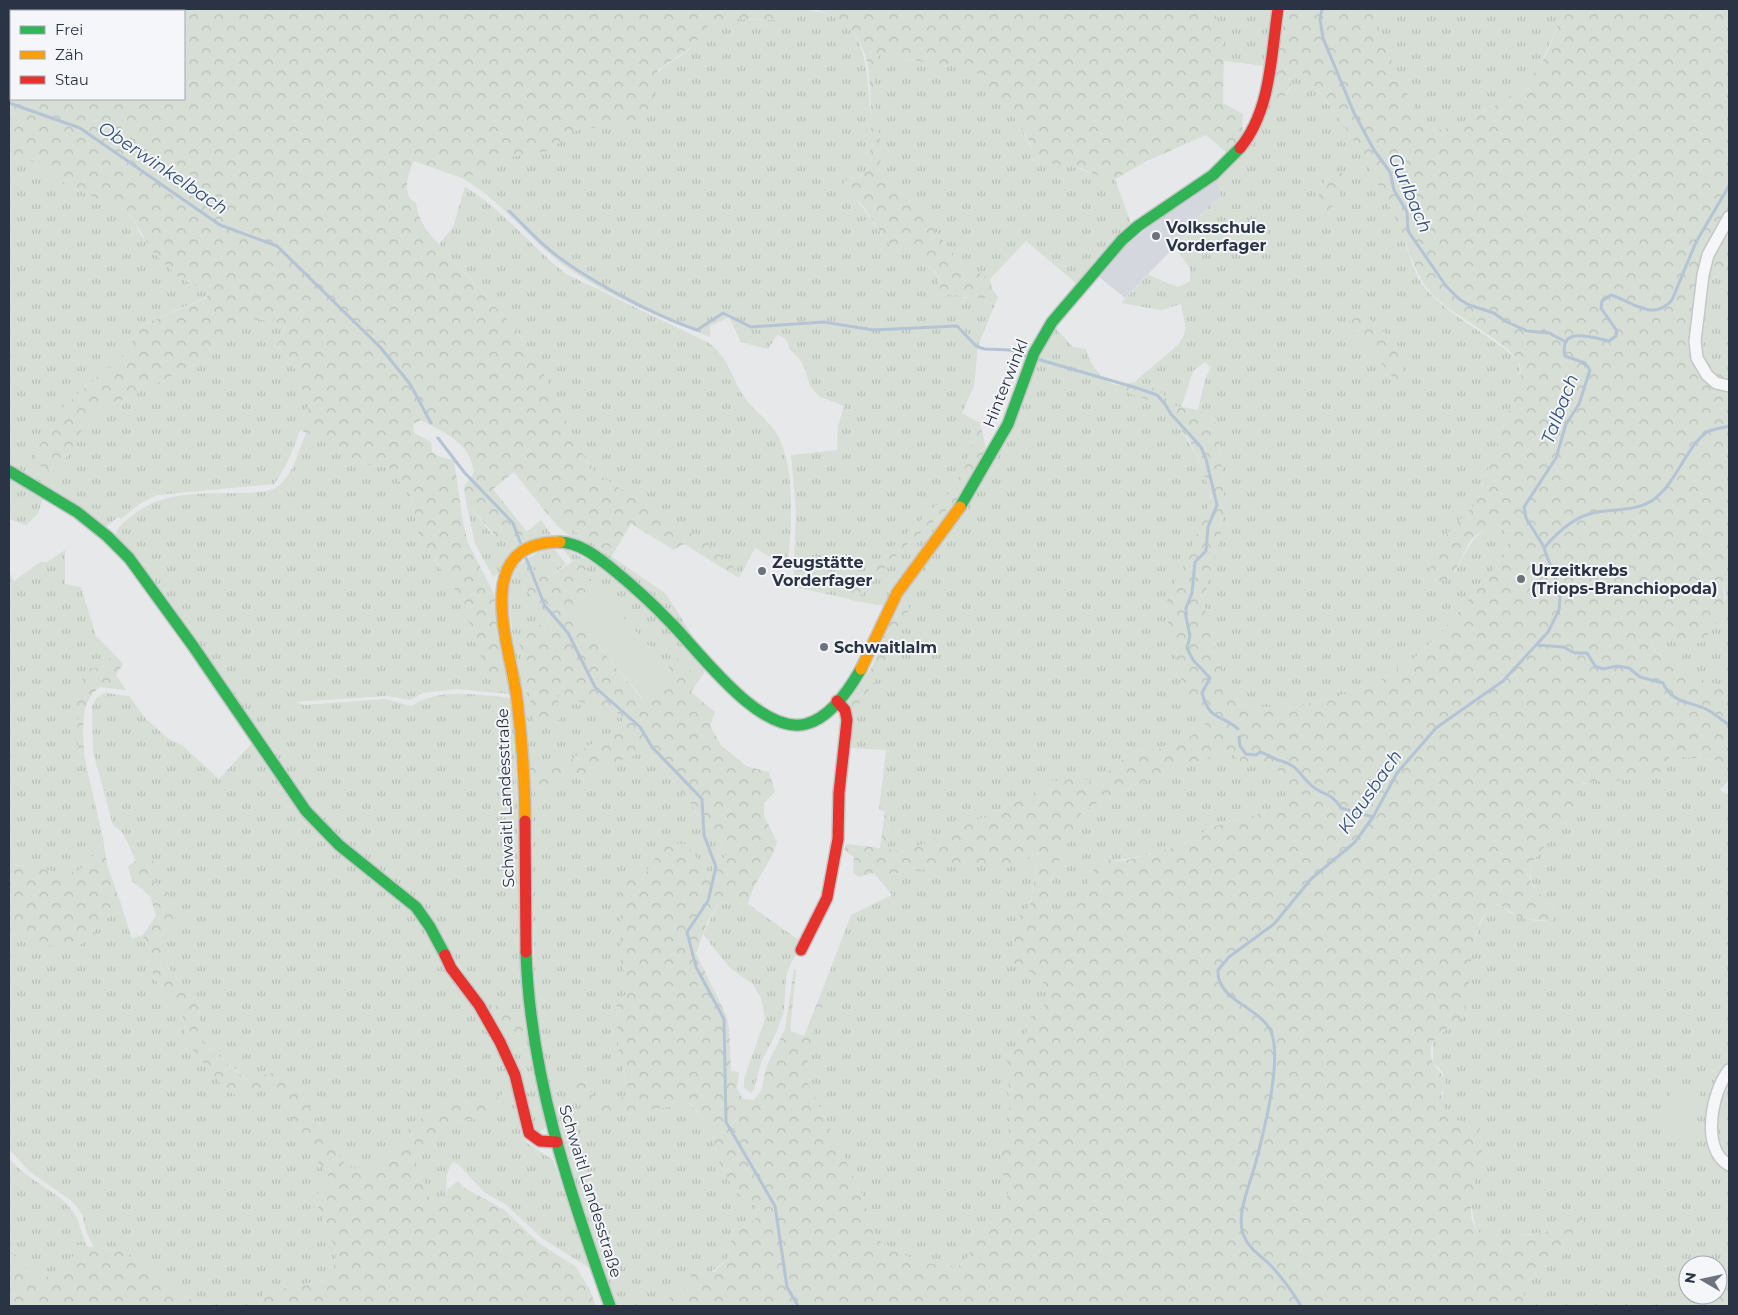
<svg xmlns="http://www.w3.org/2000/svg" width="1738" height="1315" font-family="Montserrat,sans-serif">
<defs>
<pattern id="grass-tufts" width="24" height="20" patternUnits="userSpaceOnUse" patternTransform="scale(1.25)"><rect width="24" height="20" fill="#d6ded6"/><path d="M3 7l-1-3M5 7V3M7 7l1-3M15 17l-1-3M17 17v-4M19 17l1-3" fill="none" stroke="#b8bfb9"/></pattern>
<pattern id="forest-crowns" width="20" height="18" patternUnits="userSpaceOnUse" patternTransform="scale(1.25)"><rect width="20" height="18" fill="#d6ded6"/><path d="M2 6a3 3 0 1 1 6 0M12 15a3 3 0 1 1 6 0" fill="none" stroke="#b8bfb9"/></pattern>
</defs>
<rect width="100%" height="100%" fill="#e6e8ea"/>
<polygon fill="#d4d7dd" points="1215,174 1221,196 1182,230 1187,234 1125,298 1093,272"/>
<g fill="url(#grass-tufts)">
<path d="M789 9C861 9 866 46 870 107 872 124 875 148 869 165 866 174 858 178 849 179L843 187C865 205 876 231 896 250L906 246 914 250 924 266C937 269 939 275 939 288L964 298 998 297 978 346 974 386 962 413 980 423 965 467 948 494 865 574 846 598 793 587 796 511 791 455 837 450 838 426 844 406 819 396 810 386 805 369 799 358 789 349C789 341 785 337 777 335L768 349 741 342 729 317 710 326V337C664 318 614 299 572 271 531 244 505 202 462 178L474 175 509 157 550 151 569 132 656 108C640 68 673 66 693 46 700 39 703 27 712 22 736 9 765 33 789 9Z"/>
<polygon points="1215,9 1275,9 1266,66 1224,61 1224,51"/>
<path d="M1374 9H1565C1552 35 1545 65 1524 86 1511 98 1451 133 1435 130 1416 126 1377 29 1374 9Z"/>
<path d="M880 54C895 57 910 61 925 62 938 64 956 62 967 66 990 75 1023 128 1032 150L1101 177 1115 179 1132 226 1076 283 1026 241 990 279 961 264 922 213 899 190 879 175C879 168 881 162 881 155 882 131 865 75 880 54Z"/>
<path d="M1298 68C1341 113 1373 169 1399 225 1406 242 1410 262 1419 279 1436 310 1492 335 1519 361L1520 381 1477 501 1467 514 1452 528 1454 574C1466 554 1472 528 1500 527L1507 534 1508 544 1504 557 1440 634 1416 657 1367 689 1306 704 1255 708 1243 706 1235 701 1222 674 1203 600 1225 505 1219 438 1214 418 1198 410 1205 380 1211 367 1205 362 1193 371 1181 408 1172 405 1160 391 1135 382C1147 368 1183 347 1185 331 1186 323 1182 312 1181 304L1161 310 1121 303 1148 275 1178 287 1190 281V268L1174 247 1187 235 1182 230 1221 196 1216 178 1271 99 1289 91 1291 78Z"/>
<path d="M9 156 35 162 57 179 93 197 123 209 133 219 141 235 179 278 208 291 207 297 142 325 126 352 64 406 50 435 36 448 57 471 91 415 187 369 246 319 264 320 285 328 277 345 292 361 309 408C297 434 292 461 274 484L157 495 141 503 121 519 118 517 106 527 9 466Z"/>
<path d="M465 187C504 210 531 247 566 274L709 343C728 357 732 378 744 397 753 410 766 418 775 431 797 465 791 528 788 567L755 548 739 578 735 569 727 560 702 540 597 474 584 456 534 354 513 326 439 244 453 227Z"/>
<polygon points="1729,258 1729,380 1716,370 1700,342 1705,279 1717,277"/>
<path d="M1054 327 1073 347 1086 349C1088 362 1106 387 1120 385 1133 398 1146 394 1157 403 1177 419 1212 473 1210 499 1208 523 1181 571 1169 594L1201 718 1206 725 1202 731 1158 749 1134 751 1112 767 1101 783 1094 786 1051 781 1030 795 927 843 902 851 887 849 890 812 879 810 886 750 850 748 851 713 888 659 900 598 1033 368Z"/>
<path d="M306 433 320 437 352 463 387 467 411 495 420 541 451 582 469 622 488 679 508 673 511 694 456 689 423 693 410 700 387 696 295 702 304 705 385 699 411 706C441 687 478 695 511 698L514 716 525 1022 485 1007 434 925 329 831 114 537C117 527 125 521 133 515 165 489 208 494 247 493 256 492 270 492 277 487 294 475 298 451 306 433Z"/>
<polygon points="9,476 43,496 38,514 26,525 9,519"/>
<polygon points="466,502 492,534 516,540 541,520 551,534 493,577 475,543"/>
<polygon points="954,504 885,606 855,601 902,549"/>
<polygon points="548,515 585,538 666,594 697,643 560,528"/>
<polygon points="562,548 595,563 649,608 705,671 700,679 677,659 668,667 594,585 585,567 575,560 572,561"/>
<polygon points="65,550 65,584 81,587 96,636 114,654 101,668 89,668 78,747 84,756 103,838 98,851 80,870 63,875 35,866 9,865 9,572 14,581 40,562 47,562"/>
<polygon points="541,550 555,550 566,564 549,577 537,570 528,570 523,585 535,600 547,608 549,626 531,624 556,694 618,713 624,721 620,730 586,747 574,758 544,769 536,766 529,767 507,589 518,565"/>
<polygon points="1729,576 1729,687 1706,682 1658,653 1651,645 1652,640 1658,637 1700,643 1708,637 1708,630 1726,598 1723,580"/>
<polygon points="105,693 129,696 146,719 170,740 182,745 219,779 252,743 302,814 406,903 475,1008 514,1086 497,1098 456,1101 417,1121 394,1149 367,1172 346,1166 297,1087 248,1080 204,1044 197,1002 164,962 164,931 147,877 146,854 136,861 123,833 113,825 93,752 92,706 97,697"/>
<path d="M1675 747 1683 757 1715 760 1729 768V780L1720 790 1729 795V1266L1718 1278V1265H1688V1295H1697L1673 1306H1536L1524 1297 1525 1284 1548 1266 1579 1235 1565 1226 1555 1230 1513 1237 1498 1235 1490 1238 1481 1235 1475 1227 1470 1198 1483 1139 1478 1125C1471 1123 1450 1122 1446 1118 1435 1108 1449 1082 1442 1072 1440 1069 1436 1066 1433 1063V1039L1462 1018C1467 986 1470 926 1493 904 1501 904 1505 910 1511 913 1525 919 1536 922 1551 921L1554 918V909C1539 896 1526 883 1532 862L1573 812 1580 786 1588 782 1656 778Z"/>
<path d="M1228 750 1240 761 1271 766 1281 772 1288 790C1274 820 1237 816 1211 827 1204 830 1199 837 1193 840 1172 850 1125 861 1103 861 1099 866 1095 871 1092 877 1080 898 1083 919 1049 911L1047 903 1055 870 1082 812 1108 797 1164 774Z"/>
<polygon points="639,753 664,769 728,853 710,874 685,844 621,962 631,987 616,1006 619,1055 630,1096 599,1104 581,1076 585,1108 611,1117 689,1103 709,1125 719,1162 735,1191 756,1205 755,1220 732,1232 728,1259 692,1287 675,1293 662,1306 616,1306 576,1189 551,1096 535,1001 530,784 540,789 578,775 588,775"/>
<polygon points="1038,853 1031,903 1013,923 1014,963 1039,977 1048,989 1048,1002 1029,1018 1025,1039 1007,1058 1010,1125 1000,1155 1011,1184 1003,1209 979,1236 965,1261 955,1268 916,1261 876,1239 863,1197 806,1079 808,1047 833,975 832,972 829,973 851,915 892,895 874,873 929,869"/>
<polygon points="719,902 748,904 803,943 790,965 786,977 784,1011 777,1031 761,1062 754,1090 751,1093 744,1088 744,1079 765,1019 761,998 753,984 730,968 703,934"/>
<path d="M121 904 132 939 143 935 154 978 182 1014 188 1044 225 1089 277 1086C291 1119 309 1151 331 1180L314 1198 337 1254 330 1279 265 1292 257 1306H200L121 1251 94 1247 87 1234 82 1214 73 1202 29 1171 9 1149V931L35 944 78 947Z"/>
<polygon points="497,1028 520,1035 526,1029 546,1127 540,1132 537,1132"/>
<path d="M516 1097 521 1134 527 1143 553 1160 591 1269 543 1239 505 1204 484 1192 459 1165 453 1162C443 1175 449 1185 444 1201L430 1199 416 1163 446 1122 487 1118Z"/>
<path d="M9 1158C27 1181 58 1190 74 1213 80 1222 82 1236 87 1246L77 1245 62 1273 33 1280 15 1254 9 1237Z"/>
</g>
<g fill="url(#forest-crowns)" fill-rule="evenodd">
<path d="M9 9H789L775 20 723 19 711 22 693 46 658 70 653 84V99L656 108 655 113 643 119 569 132 550 151 509 157 474 175 462 178 414 161C408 172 401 196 416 203L418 214 426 230 513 326 534 354 584 456 597 474 702 540 727 560 735 569 739 578 684 544 674 550 631 524 611 557 585 538 548 515 514 472 493 489 527 532 516 540 500 541 466 502 464 487 474 472C469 441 446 434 421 420L413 424 414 433 431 442 432 452 440 457 454 460 463 523 468 543 494 594 508 673 488 679 469 622 451 582 420 541 411 495 387 467 352 463 320 438 299 430 309 408 292 361 277 345 285 328 264 320 246 319 187 369 91 415 58 471 51 472 35 463 36 448 50 435 64 406 126 352 142 325 207 298 208 291 179 278 153 252 133 219 123 209 93 197 57 179 35 162 9 156ZM11 11H184V99H11Z"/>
<path d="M812 9H1215L1224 51 1223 103 1243 114 1242 126 1245 135 1228 154 1206 135 1147 161 1115 179 1101 177 1081 168 1048 163 1036 158 1027 137 1004 102 974 70 966 66 923 62 880 55C865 75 882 131 881 155 881 162 879 168 879 175L899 190 922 213 961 264 990 279 992 289 998 297C982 299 957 298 942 293 934 279 945 271 924 266L914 250 906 246 896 250 891 248 863 206 843 187 844 181C851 178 859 179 865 172 875 159 871 79 867 62 865 52 860 41 854 34 843 19 829 13 812 9Z"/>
<path d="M1286 9H1374C1377 29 1416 126 1435 130 1451 133 1511 98 1524 86 1530 79 1537 69 1542 62 1552 46 1556 25 1565 9H1729V258C1719 274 1719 281 1698 278L1700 342 1716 370 1729 380V576L1723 580C1723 602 1729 601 1717 623 1707 627 1710 633 1706 641L1700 643 1658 637 1652 640 1651 645 1658 653 1706 682 1729 687V768L1715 760 1683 757 1675 748 1656 778 1583 783 1573 812 1532 862C1523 892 1547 894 1556 914L1551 921 1523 919 1498 904H1493C1465 930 1474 980 1464 1014L1462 1018C1446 1030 1423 1038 1433 1063 1437 1071 1443 1073 1446 1082L1441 1094 1446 1118C1456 1122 1475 1118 1481 1130 1492 1153 1452 1219 1483 1235 1490 1239 1494 1235 1501 1235 1529 1238 1553 1232 1578 1218L1585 1221C1582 1242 1541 1272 1525 1284L1524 1297 1536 1306H662L674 1293 692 1287 690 1270 714 1272 728 1259 732 1232 755 1220 756 1205 735 1191 719 1162 709 1125 690 1103 611 1117 585 1108 569 1079 581 1076 599 1104 630 1095 619 1055 616 1006 631 987 621 962 620 880 645 874 665 843 685 844 710 874 728 853 664 769 639 753 588 775H578L540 789 530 784 529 767 536 766 544 769 574 758 586 747 620 730 624 721 618 713 557 695 562 717 548 729 534 721 518 636 531 624 549 626 547 608 535 600 523 585V577L528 570H538L549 577 575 560 585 567 594 585 586 591 575 617 642 699 673 676 668 667 677 658 700 679 691 692 715 712 710 726 721 745 746 766 769 772 775 792 764 803V816L777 842C771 865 753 880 748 904L719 902 707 923 696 953 726 1015 729 1027 731 1071 739 1072 737 1089 743 1099 754 1100 761 1091 767 1065 785 1029 794 969 796 970 790 1031 804 1036 829 973 832 972 833 975 809 1047 806 1079 863 1197 876 1239 916 1261 956 1268 965 1261 979 1236 1003 1209 1011 1184 1003 1175 1000 1155 1010 1125 1007 1058 1025 1039 1029 1018 1048 1002V989L1039 977 1014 963 1013 923 1031 903 1038 854 1014 864 965 865 897 873H874L858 877 853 872 854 857 844 850 847 844 880 848 885 811H890L887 849 902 851 927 843 1030 795 1051 781 1072 779 1089 780 1094 786 1101 783 1112 767 1134 751 1158 749 1202 731 1206 725 1185 694 1165 610 1169 594 1186 561 1208 509 1211 496 1200 462 1188 438 1156 403 1128 393 1120 385 1135 382 1147 386 1160 391 1172 405 1198 410 1214 418 1219 438 1225 505 1220 540 1203 600 1222 674 1235 701 1243 706 1255 708 1306 704 1367 689 1416 657 1440 634 1504 557 1508 544 1507 534 1500 527C1489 528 1480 531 1472 539 1461 551 1455 593 1429 578 1429 565 1444 538 1452 528 1460 518 1470 511 1477 501L1520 381C1521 375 1521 368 1519 362 1512 347 1459 317 1444 305 1415 283 1412 254 1398 224 1375 176 1337 104 1298 69 1291 79 1291 89 1283 98L1271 99ZM1228 750 1240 761 1271 766 1281 772 1288 790C1275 819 1238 816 1212 827 1205 829 1200 836 1193 840 1178 848 1145 855 1127 860 1119 862 1108 858 1101 863 1078 878 1093 921 1049 911L1047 902 1055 870 1082 812 1108 797 1164 774Z"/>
<polygon points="1337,171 1346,175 1346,180 1342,183 1339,196 1324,219 1318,216 1314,209 1327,174"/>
<path d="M1360 313C1381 324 1410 356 1401 381H1396L1373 353 1347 327 1352 315Z"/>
<polygon points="980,423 987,452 954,504 902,549 855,601 846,598 865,574 948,494 965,467"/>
<path d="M900 598 909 601V610C893 647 879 683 851 713L846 704 872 667Z"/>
<path d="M114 654 123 664 116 675 126 690 100 687C78 702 84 733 84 756L78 747 77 689 89 668H101Z"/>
<polygon points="103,838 107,865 121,904 78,947 35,945 9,931 9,865 35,866 63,875 80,870 98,851"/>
<path d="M146 854 157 865 147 877 167 890 176 922 164 931V962L197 1002 204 1044 247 1080 279 1071 297 1087 346 1166 367 1172 394 1149 416 1121 456 1101 497 1098 514 1086 516 1097 487 1118 446 1122 416 1163 430 1199 444 1201 448 1189 458 1181 463 1187 503 1209 539 1243 576 1267 590 1290 596 1306H257L265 1292 330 1279 337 1254 314 1198 331 1180C309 1151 291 1119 277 1086L235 1095 225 1089 188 1044 182 1014 154 978 143 935 156 916 150 896 132 881 128 866Z"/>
<polygon points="503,1005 525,1022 526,1029 520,1035 497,1028 485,1007"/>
<polygon points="9,1237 15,1254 33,1280 62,1273 77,1245 121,1251 200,1306 9,1306"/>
<polygon points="1729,1266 1729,1306 1673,1306 1697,1295 1718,1295 1718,1278"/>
</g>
<g fill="#d6ded6">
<polygon points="594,585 668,667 673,676 643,699 575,617 586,591"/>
<polygon points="1672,1083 1701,1088 1692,1146 1663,1141"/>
</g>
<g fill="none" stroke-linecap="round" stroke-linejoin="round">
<g stroke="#b4c4d5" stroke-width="3">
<polyline points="1322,9 1320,19 1323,38 1354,113 1374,150 1390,172 1394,190 1407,212 1408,231 1446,286 1459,299 1469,305 1494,313 1505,321 1527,331 1549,333 1566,342"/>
<polyline points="9,103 80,128 220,225 277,246 380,347 410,384 431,423"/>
<path d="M509 211C521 222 532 235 545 246 579 276 653 315 697 330L723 313 751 327 824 322 873 330 957 326 976 346 984 349 1011 350 1026 356"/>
<path d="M1037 359 1137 388 1157 395 1165 404 1171 414 1201 447 1206 459 1217 505 1208 527 1206 551 1195 562 1192 593 1186 608V617L1190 636 1187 648 1193 660 1210 678 1202 693C1210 722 1220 713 1238 729"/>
<polyline points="438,438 464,472 513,523 522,547"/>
<path d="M1544 547 1526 518 1524 507 1556 458 1566 424 1579 404 1590 370 1585 363 1565 356C1558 325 1594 338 1609 341L1616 336 1617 331 1601 308 1602 301 1611 295C1633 302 1653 322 1672 300L1696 242 1729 186"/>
<polyline points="526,558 545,606 568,633 595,687 640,727 652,747 702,799 704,835 716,867 708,901 687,932 696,967 724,1019 726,1122 775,1206 787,1287 798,1306"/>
<path d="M1537 645 1563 647 1575 653H1587L1595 666 1603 669 1617 666 1629 668 1640 677 1663 683C1672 703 1688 701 1706 709 1714 713 1722 720 1729 725"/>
<path d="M1239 737 1240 746 1246 754 1256 755 1260 752C1267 754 1272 758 1278 760 1298 765 1297 772 1311 785 1322 796 1331 791 1341 808L1373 817"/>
<path d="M1301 1306C1293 1293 1284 1280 1274 1269 1265 1258 1249 1250 1244 1236 1235 1215 1250 1185 1255 1165 1264 1132 1280 1070 1273 1038 1268 1008 1216 1003 1218 970L1229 957 1274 924 1311 879 1355 842 1373 817 1397 773 1436 728 1503 681 1548 632 1559 610 1560 598 1558 586 1544 548C1558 531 1575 516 1597 512 1615 509 1637 511 1653 500 1677 483 1685 448 1707 432 1713 429 1723 428 1729 426"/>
</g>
<defs>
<g id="street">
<polyline points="1729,217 1708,255 1703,275 1695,341 1697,358 1707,375 1716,383 1729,386"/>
<path d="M1729 1070C1712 1091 1700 1149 1729 1165"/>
</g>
<g id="fast">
<polyline points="9,471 77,512 107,536 129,558 193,646 306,811 339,845 416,907 430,927 445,955"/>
<polyline points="960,507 1008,424 1034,353 1052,322 1122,240 1138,226 1213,175 1240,148"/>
<path d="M560 542C579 543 595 555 610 567 631 584 652 603 671 623 699 651 760 736 806 724 830 718 849 690 861 669"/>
<path d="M526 952C530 1075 569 1191 610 1306"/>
</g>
<g id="slow">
<polyline points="861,669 897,593 960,507"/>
<path d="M525 821C525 780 522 740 517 699 511 648 468 542 560 542"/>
</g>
<g id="jam">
<path d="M1240 148C1271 111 1271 55 1278 9"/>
<polyline points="525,821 526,952"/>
<polyline points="801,950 827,898 838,839 839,793 847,720 845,710 837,701"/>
<polyline points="445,955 451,968 479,1005 500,1042 515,1075 529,1133 540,1141 557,1142"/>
</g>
</defs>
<use href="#street" stroke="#c4c6c8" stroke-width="14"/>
<use href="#fast" stroke="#c4c6c8" stroke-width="14"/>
<use href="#slow" stroke="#c4c6c8" stroke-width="14"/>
<use href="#jam" stroke="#c4c6c8" stroke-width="14"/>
<use href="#street" stroke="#f5f6f7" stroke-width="11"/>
<use href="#fast" stroke="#30b455" stroke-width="11"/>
<use href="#slow" stroke="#ff9f0a" stroke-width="11"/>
<use href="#jam" stroke="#e5322d" stroke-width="11"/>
</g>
<g fill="#6c737f" stroke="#f4f6f9" stroke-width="2">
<circle cx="1156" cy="236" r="5"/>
<circle cx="762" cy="571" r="5"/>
<circle cx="1521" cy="579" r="5"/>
<circle cx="824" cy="647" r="5"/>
</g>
<g text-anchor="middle" stroke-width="4" stroke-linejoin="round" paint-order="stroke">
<g font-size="16" font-weight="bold" fill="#2b3445" stroke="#f4f6f9" text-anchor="start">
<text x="1166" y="233">Volksschule<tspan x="1166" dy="18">Vorderfager</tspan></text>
<text x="772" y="568">Zeugstätte<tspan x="772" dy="18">Vorderfager</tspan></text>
<text x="1531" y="576">Urzeitkrebs<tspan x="1531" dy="18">(Triops-Branchiopoda)</tspan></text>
<text x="834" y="653">Schwaitlalm</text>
</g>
<g font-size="16" fill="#2b3445" stroke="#f4f6f9">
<text transform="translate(1005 383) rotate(-68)" y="6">Hinterwinkl</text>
<text transform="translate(505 798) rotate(-92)" y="6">Schwaitl Landesstraße</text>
<text transform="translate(591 1191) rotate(73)" y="6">Schwaitl Landesstraße</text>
</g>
<g font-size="18" font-style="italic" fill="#34527a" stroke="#f4f6f9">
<text transform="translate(163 168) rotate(34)" y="6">Oberwinkelbach</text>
<text transform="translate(1410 193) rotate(67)" y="6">Gurlbach</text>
<text transform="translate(1560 409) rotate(-69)" y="6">Talbach</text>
<text transform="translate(1370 792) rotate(-55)" y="6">Klausbach</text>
</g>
</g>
<rect width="1738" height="1315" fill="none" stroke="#2b3445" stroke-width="20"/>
<rect x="10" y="10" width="175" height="90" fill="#f4f6f9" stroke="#a4a8b1"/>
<rect x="20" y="26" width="25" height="8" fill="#30b455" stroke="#a4a8b1"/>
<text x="55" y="35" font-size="15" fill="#2b3445">Frei</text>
<rect x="20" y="51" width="25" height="8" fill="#ff9f0a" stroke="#a4a8b1"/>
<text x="55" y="60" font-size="15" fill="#2b3445">Zäh</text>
<rect x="20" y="76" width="25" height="8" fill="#e5322d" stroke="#a4a8b1"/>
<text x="55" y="85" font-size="15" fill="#2b3445">Stau</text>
<g transform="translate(1703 1280) rotate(279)"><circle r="24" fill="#f4f6f9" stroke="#a4a8b1"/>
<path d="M0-4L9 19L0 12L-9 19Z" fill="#6c737f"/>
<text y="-8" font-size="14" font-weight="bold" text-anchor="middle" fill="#2b3445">N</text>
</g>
</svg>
